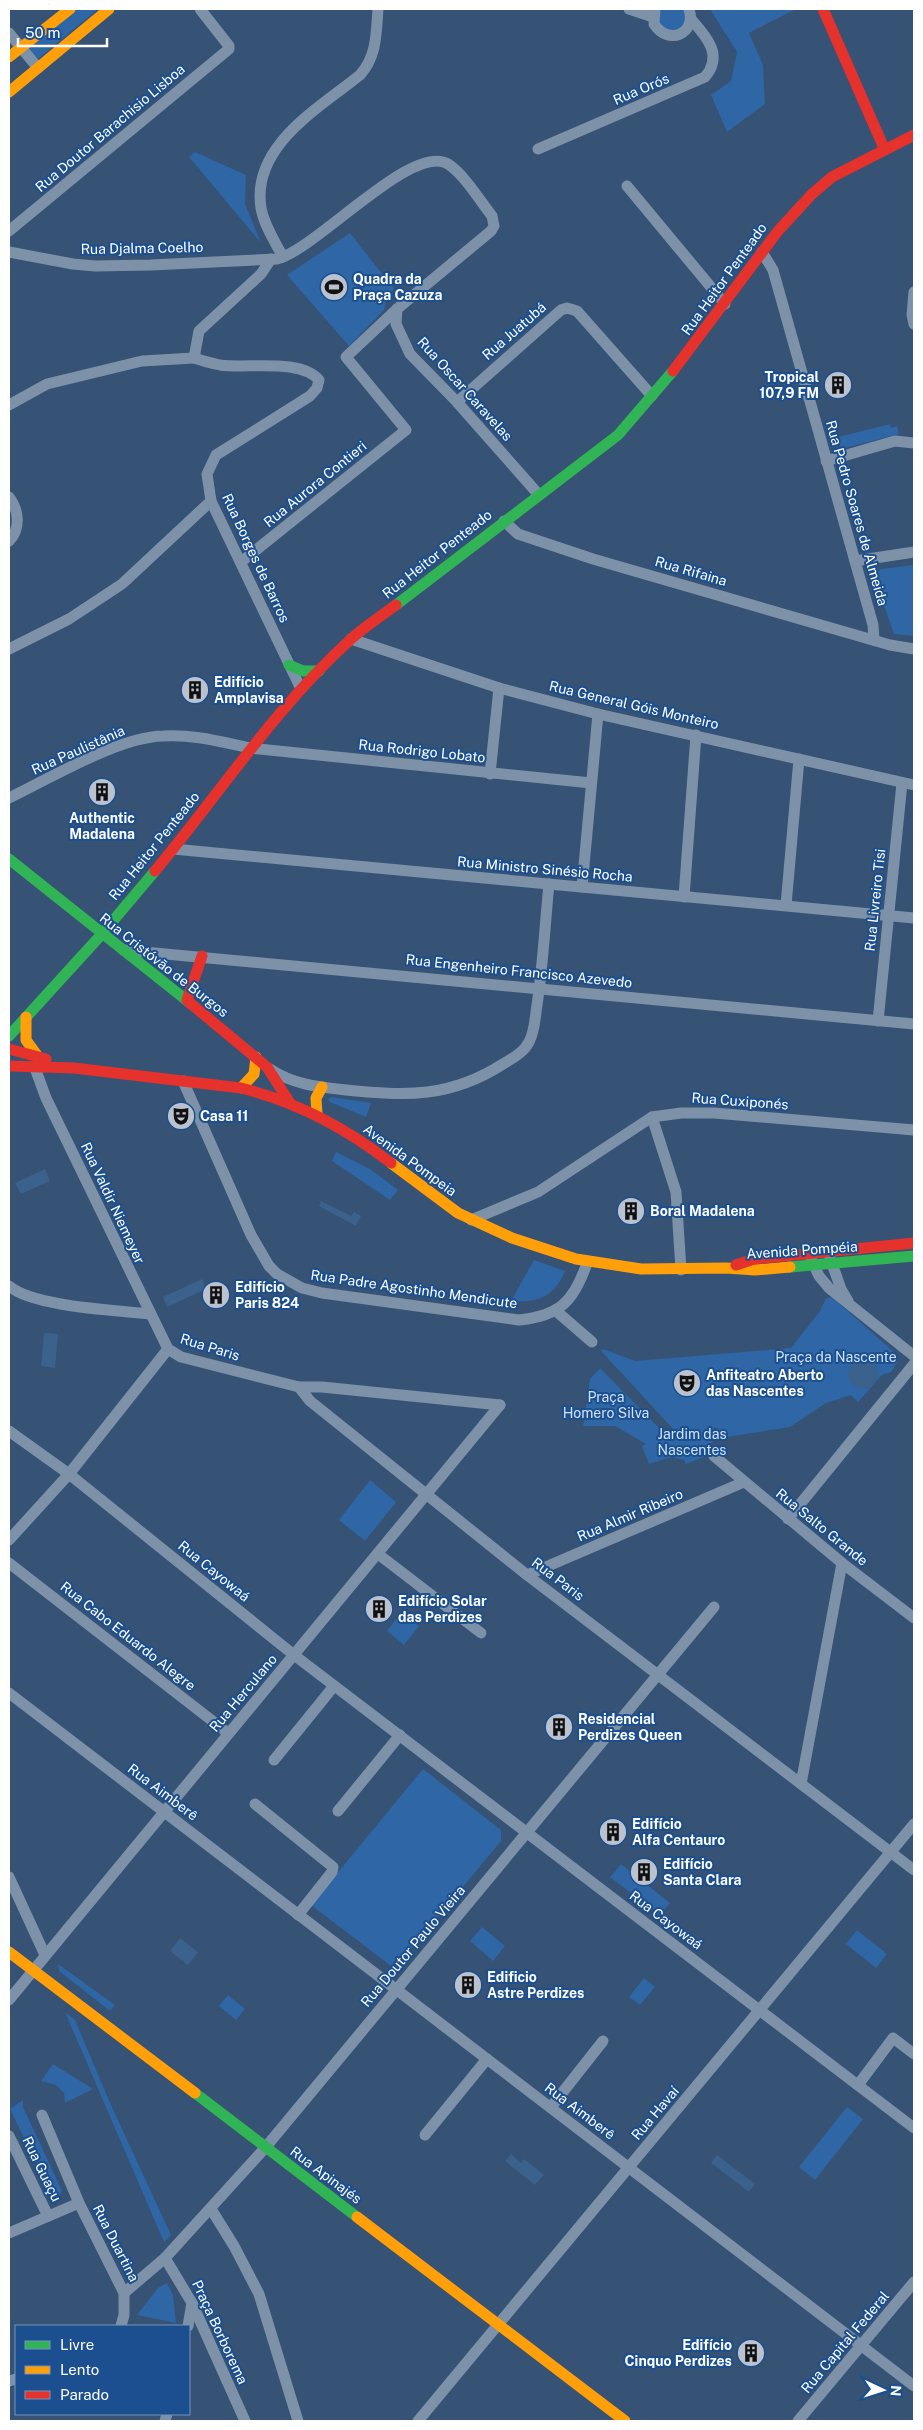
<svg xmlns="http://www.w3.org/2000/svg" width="923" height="2430" font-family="'Public Sans',sans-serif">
<rect width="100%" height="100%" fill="#365274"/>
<g fill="#2f66a5">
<polygon points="77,9 98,9 38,59 28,49"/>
<polygon points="658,9 685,9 688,17 677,33 659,28"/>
<polygon points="710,9 796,9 749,33 763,65 765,104 727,132 711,95 731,81 737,52"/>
<polygon points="195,152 246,175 245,204 261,243 189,157"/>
<polygon points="350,233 394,289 387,296 384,310 349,346 287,275"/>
<polygon points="890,424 891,428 897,426 899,434 841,449 838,437"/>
<polygon points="914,565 914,636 894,634 876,584 875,574 881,569"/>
<polygon points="332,1097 371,1103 366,1117 330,1102 328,1099"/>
<polygon points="336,1152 370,1169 398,1190 390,1200 332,1161"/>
<path d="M534 1260 565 1271C554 1297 538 1303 511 1301Z"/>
<polygon points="832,1297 895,1353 898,1361 891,1372 882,1375 858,1402 851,1395 826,1403 790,1427 727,1437 715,1427 708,1436 712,1442 704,1457 686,1464 684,1460 672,1457 649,1464 642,1446 646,1444 615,1426 583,1426 590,1379 600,1368 665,1434 674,1430 601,1351 603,1349 635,1361 791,1348 820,1311 826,1298"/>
<polygon points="370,1480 396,1502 365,1541 339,1520"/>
<polygon points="401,1612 419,1626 404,1645 387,1631"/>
<polygon points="423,1769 501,1830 501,1841 395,1969 311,1905"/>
<polygon points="621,1864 670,1903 660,1915 610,1877"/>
<polygon points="482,1927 505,1946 493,1961 470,1941"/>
<polygon points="857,1930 887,1954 876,1968 846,1944"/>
<polygon points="58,1964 115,2005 110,2011 59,1971"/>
<polygon points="644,1978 655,1987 640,2005 629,1997"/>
<polygon points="228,1995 245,2009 236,2020 219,2006"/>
<polygon points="65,2012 75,2020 110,2103 171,2235 164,2242"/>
<polygon points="53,2064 93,2089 65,2103 64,2093 56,2085 41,2081"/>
<polygon points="23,2100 23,2107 62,2191 58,2197 53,2196 50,2192 10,2109"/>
<polygon points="847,2107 863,2119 815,2180 799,2167"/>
<polygon points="167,2283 173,2295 176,2323 137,2315 158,2288"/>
</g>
<g fill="#3b618d">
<polygon points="45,1169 50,1181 21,1194 15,1183"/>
<polygon points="321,1201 351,1216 354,1212 361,1216 356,1226 319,1206"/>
<polygon points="202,1279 206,1289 167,1307 163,1297"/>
<polygon points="44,1333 58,1334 55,1368 41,1366"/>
<circle cx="863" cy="1374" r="15"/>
<polygon points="180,1938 198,1952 188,1965 170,1951"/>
<polygon points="511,2154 521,2163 524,2159 544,2175 535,2185 505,2161"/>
<polygon points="717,2155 755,2184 749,2192 711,2163"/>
</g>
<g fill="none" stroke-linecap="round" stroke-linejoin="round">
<polyline stroke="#3b618d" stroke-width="4" points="848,1356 854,1361"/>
<g stroke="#7d92a8" stroke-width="11">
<polyline points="629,9 653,17"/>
<path d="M655 9 654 24C668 46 697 34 689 9"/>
<polyline points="9,33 38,68"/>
<path d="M538 149 705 77C724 55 706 36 691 19"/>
<polyline points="627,186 725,304"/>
<polyline points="9,231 229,49 229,46 200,9"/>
<path d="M9 252 73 264 95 266 151 265 277 259C317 249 412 142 448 164 464 174 480 201 492 216L494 226 491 231 397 309 396 324 410 354 457 402 539 495"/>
<polyline points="762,252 773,270 873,625 874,640"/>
<path d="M283 257C275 242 264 225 261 208 251 146 319 108 360 75 377 56 376 34 378 9"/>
<polyline points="914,292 912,315 914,324"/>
<path d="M194 358C203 361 211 363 220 365 247 369 300 358 319 380L317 388 310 396 216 455 207 474 211 501 301 689"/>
<polyline points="457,402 561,310 567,308 577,311 652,396"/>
<polyline points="9,405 47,384 142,361 194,358 199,331 261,274 271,259"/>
<polyline points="826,461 895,441 914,443"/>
<path d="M9 497C19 510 21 529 9 541"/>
<polyline points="504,521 518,534 593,559 890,645 914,649"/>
<polyline points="855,561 914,552"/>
<polyline points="241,562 406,430 346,357 397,309"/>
<polyline points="351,639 499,688 598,714 914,785"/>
<polyline points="9,649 69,619 122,584 211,501"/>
<polyline points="490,774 499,688"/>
<path d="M9 798C51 778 118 737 163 736 193 734 221 742 250 748L591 783"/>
<polyline points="173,849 914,918"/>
<polyline points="582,887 598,714"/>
<polyline points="684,897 696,735"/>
<polyline points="786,905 799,759"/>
<polyline points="123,950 914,1024"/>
<polyline points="878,1021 902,783"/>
<polyline points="35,1068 46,1098 168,1349 181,1357 299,1387 310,1401 527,1575 914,1870"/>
<path d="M270 1069C294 1085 319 1087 346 1090 407 1096 450 1098 503 1064 513 1058 524 1052 529 1042 535 1031 535 1017 537 1005 543 965 545 924 549 884"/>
<path d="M183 1081 251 1235 269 1266 277 1274 302 1288 322 1293 519 1320C560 1316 574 1301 587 1263"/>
<polyline points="652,1117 676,1192 681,1270"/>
<polyline points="471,1220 538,1192 652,1117 681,1113 714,1113 914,1130"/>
<polyline points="830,1258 841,1289 848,1301"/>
<polyline points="811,1259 819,1276 829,1288 914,1356"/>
<path d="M9 1286C34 1307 115 1310 149 1314"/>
<polyline points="555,1310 592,1342"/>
<polyline points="299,1387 322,1387 500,1405"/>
<polyline points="9,1431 69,1474 294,1655 914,2128"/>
<polyline points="714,1456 842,1563 914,1618"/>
<polyline points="788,1519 914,1364"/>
<polyline points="9,1540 69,1474 168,1349"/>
<polyline points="378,1554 481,1633"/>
<polyline points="9,1563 228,1733"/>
<polyline points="527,1575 744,1482"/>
<polyline points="9,1693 914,2386"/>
<polyline points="274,1760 334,1686"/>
<polyline points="801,1784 842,1563"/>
<polyline points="255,1804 333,1867 332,1872 298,1915"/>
<polyline points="338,1811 400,1735"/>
<polyline points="9,1877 45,1955"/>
<polyline points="9,2000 500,1405"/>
<polyline points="858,2085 893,2038 914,2054"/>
<polyline points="551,2107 603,2041"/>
<polyline points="42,2115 79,2203 124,2293 124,2315 121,2326"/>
<polyline points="425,2135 487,2059"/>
<polyline points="9,2136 48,2216"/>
<polyline points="211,2209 234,2246 259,2294 298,2421"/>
<polyline points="9,2233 79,2203"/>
<polyline points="165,2258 192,2303 245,2421"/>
<polyline points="124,2293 165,2258 265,2148 714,1607"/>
<polyline points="188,2326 192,2303"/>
<polyline points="9,2381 16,2379"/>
<polyline points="165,2421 167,2414"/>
<polyline points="418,2421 914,1824"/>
<polyline points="798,2421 914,2282"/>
</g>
<g stroke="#30b455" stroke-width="11">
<polyline points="396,605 618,435 673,371"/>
<polyline points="289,665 303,671 319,671"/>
<polyline points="9,859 190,1003"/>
<polyline points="9,1036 101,935 155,871"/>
<polyline points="790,1267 914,1256"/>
<polyline points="195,2093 357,2217"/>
</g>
<g stroke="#ff9f0a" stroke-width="11">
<polyline points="9,57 70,9"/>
<polyline points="9,92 109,9"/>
<polyline points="26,1017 26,1040 39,1058"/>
<polyline points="241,1088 254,1074 256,1057"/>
<polyline points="317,1114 316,1098 322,1087"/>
<polyline points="391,1163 458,1213 512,1238 576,1259 641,1269 726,1268 755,1270 790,1267"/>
<polyline points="9,1952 195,2093"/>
<polyline points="357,2217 625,2421"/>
</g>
<g stroke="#e5322d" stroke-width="11">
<polyline points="823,9 884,148"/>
<polyline points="673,371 778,231 812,194 832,177 914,135"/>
<path d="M155 871C220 793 275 708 350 640 364 627 381 616 396 605"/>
<polyline points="187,1000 202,956"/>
<polyline points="190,1003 267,1067 290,1103"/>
<polyline points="9,1049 46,1059"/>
<path d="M9 1066 74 1068 241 1088C297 1102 346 1128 391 1163"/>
<polyline points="736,1265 754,1259 914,1243"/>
</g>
</g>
<defs>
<symbol id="stadium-disc" viewBox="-11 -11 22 22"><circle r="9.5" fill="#b9c2ce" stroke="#1b4f8f"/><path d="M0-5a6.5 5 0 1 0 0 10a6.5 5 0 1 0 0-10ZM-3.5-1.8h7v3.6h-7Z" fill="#111"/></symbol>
<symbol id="building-disc" viewBox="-11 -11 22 22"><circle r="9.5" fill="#b9c2ce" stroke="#1b4f8f"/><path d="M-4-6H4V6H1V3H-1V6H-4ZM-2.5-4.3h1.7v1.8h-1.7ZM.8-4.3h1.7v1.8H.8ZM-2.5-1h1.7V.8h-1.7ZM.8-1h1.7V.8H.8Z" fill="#111"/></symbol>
<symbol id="theatre-disc" viewBox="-11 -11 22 22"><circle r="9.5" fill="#b9c2ce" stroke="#1b4f8f"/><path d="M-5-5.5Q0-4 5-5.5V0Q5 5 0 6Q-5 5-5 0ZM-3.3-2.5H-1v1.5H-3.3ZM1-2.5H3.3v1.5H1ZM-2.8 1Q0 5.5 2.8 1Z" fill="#111"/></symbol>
</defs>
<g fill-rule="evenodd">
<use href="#stadium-disc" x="318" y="271" width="32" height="32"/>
<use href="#building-disc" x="822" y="369" width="32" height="32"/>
<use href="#building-disc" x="179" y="674" width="32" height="32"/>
<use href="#building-disc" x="86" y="776" width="32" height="32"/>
<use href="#theatre-disc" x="165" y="1100" width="32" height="32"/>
<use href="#building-disc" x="615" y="1195" width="32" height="32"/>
<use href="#building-disc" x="200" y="1279" width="32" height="32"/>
<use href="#theatre-disc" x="671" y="1367" width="32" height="32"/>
<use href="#building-disc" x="363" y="1593" width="32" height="32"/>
<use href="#building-disc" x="543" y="1711" width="32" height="32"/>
<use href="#building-disc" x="597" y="1816" width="32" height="32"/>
<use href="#building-disc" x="628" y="1856" width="32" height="32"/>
<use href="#building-disc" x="452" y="1969" width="32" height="32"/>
<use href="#building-disc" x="735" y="2337" width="32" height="32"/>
</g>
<g text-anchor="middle" stroke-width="4" stroke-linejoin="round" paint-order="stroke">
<g font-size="14" fill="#fff" stroke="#1b4f8f">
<text transform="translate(641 89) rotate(-23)" y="5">Rua Orós</text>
<text transform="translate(110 128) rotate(-40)" y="5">Rua Doutor Barachisio Lisboa</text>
<text transform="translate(142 248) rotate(-1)" y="5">Rua Djalma Coelho</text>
<text transform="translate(724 279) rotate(-54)" y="5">Rua Heitor Penteado</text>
<text transform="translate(514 331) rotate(-41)" y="5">Rua Juatubá</text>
<text transform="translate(465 389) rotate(48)" y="5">Rua Oscar Caravelas</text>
<text transform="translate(315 484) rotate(-39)" y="5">Rua Aurora Contieri</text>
<text transform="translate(857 513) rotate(74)" y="5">Rua Pedro Soares de Almeida</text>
<text transform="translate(437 554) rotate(-38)" y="5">Rua Heitor Penteado</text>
<text transform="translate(256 558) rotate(65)" y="5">Rua Borges de Barros</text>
<text transform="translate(691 571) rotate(16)" y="5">Rua Rifaina</text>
<text transform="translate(634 705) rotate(13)" y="5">Rua General Góis Monteiro</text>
<text transform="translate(78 750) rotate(-24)" y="5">Rua Paulistânia</text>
<text transform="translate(422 751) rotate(6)" y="5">Rua Rodrigo Lobato</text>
<text transform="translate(154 846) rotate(-51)" y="5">Rua Heitor Penteado</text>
<text transform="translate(545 869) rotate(5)" y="5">Rua Ministro Sinésio Rocha</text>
<text transform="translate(875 900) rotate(-84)" y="5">Rua Livreiro Tisi</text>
<text transform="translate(164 965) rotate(38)" y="5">Rua Cristóvão de Burgos</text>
<text transform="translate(519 971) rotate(6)" y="5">Rua Engenheiro Francisco Azevedo</text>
<text transform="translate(740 1101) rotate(4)" y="5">Rua Cuxiponés</text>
<text transform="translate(410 1160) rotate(36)" y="5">Avenida Pompeia</text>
<text transform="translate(113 1203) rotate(65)" y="5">Rua Valdir Niemeyer</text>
<text transform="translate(802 1250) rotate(-4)" y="5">Avenida Pompéia</text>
<text transform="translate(414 1289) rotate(8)" y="5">Rua Padre Agostinho Mendicute</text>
<text transform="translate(210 1347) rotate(17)" y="5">Rua Paris</text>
<text transform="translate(630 1515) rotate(-23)" y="5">Rua Almir Ribeiro</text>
<text transform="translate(822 1527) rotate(39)" y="5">Rua Salto Grande</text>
<text transform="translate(214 1571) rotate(39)" y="5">Rua Cayowaá</text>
<text transform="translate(558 1579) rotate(37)" y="5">Rua Paris</text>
<text transform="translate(128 1636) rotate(38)" y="5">Rua Cabo Eduardo Alegre</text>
<text transform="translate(243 1693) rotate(-50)" y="5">Rua Herculano</text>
<text transform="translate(163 1792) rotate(37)" y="5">Rua Aimberê</text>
<text transform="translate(666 1920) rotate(37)" y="5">Rua Cayowaá</text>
<text transform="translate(413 1946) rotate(-50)" y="5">Rua Doutor Paulo Vieira</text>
<text transform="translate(580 2111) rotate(37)" y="5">Rua Aimberê</text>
<text transform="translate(655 2113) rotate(-50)" y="5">Rua Havaí</text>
<text transform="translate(42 2169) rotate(64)" y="5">Rua Guaçu</text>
<text transform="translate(326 2175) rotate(37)" y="5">Rua Apinajés</text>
<text transform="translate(116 2243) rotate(63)" y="5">Rua Duartina</text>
<text transform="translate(220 2332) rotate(65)" y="5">Praça Borborema</text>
<text transform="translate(845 2342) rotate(-50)" y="5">Rua Capital Federal</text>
</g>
<g font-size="14" font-weight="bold" fill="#fff" stroke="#1b4f8f" text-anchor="start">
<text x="353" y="284">Quadra da<tspan x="353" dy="16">Praça Cazuza</tspan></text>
<text x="819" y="382" text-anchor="end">Tropical<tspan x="819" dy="16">107,9 FM</tspan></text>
<text x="214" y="687">Edifício<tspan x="214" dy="16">Amplavisa</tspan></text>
<text x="102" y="823" text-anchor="middle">Authentic<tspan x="102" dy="16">Madalena</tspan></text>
<text x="200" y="1121">Casa 11</text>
<text x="650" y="1216">Boral Madalena</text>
<text x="235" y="1292">Edifício<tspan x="235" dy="16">Paris 824</tspan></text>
<text x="706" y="1380">Anfiteatro Aberto<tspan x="706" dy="16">das Nascentes</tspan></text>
<text x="398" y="1606">Edifício Solar<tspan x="398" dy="16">das Perdizes</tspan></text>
<text x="578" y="1724">Residencial<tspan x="578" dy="16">Perdizes Queen</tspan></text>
<text x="632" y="1829">Edifício<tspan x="632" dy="16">Alfa Centauro</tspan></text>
<text x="663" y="1869">Edifício<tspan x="663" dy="16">Santa Clara</tspan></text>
<text x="487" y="1982">Edificio<tspan x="487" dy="16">Astre Perdizes</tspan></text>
<text x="732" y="2350" text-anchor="end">Edifício<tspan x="732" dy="16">Cinquo Perdizes</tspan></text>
</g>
<g font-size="14" fill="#cfe3fa" stroke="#1b4f8f">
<text x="836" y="1362">Praça da Nascente</text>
<text x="606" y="1402">Praça<tspan x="606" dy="16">Homero Silva</tspan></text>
<text x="692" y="1439">Jardim das<tspan x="692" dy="16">Nascentes</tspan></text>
</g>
</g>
<rect width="923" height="2430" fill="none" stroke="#ffffff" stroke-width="20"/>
<rect x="15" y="2325" width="175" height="90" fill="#1b4f8f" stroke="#7695bc"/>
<rect x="25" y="2341" width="25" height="8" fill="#30b455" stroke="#7695bc"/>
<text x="60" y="2350" font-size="15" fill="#ffffff">Livre</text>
<rect x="25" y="2366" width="25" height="8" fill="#ff9f0a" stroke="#7695bc"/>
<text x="60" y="2375" font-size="15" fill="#ffffff">Lento</text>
<rect x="25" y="2391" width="25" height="8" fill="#e5322d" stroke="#7695bc"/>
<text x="60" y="2400" font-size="15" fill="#ffffff">Parado</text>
<g transform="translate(883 2390) rotate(94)" stroke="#1b4f8f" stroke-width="4" paint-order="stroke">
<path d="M0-4L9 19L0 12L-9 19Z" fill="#ffffff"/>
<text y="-8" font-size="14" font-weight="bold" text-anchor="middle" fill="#ffffff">N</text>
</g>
<path d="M18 38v8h89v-8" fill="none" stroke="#ffffff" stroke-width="2.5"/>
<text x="25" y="38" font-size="15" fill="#ffffff" stroke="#1b4f8f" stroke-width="4" paint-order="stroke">50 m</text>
</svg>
